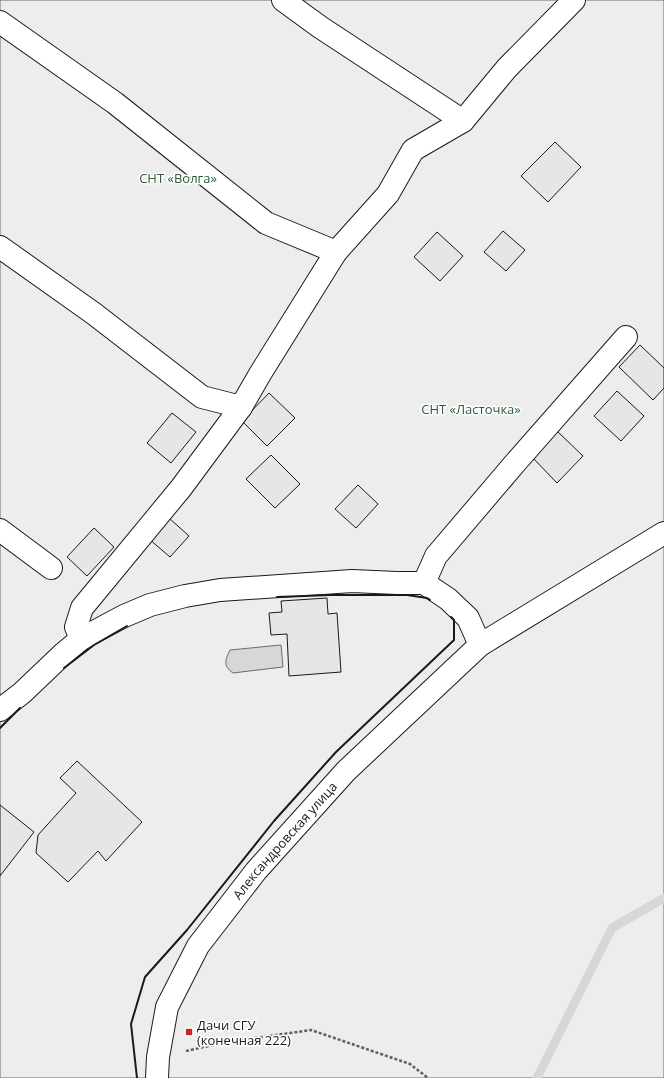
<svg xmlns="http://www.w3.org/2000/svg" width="664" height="1078" font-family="'Open Sans',sans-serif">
<rect width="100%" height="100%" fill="#fff"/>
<rect fill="#ededed" stroke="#6a6a6a" x="0" y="0" width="664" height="1078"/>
<path fill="#d7d7d7" stroke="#6a6a6a" d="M281 645 283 667 233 673C223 666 225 660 230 650Z"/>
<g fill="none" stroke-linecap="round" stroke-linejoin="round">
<polyline stroke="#d7d7d7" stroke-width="9" points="537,1078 612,928 664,898"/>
</g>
<g fill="#e6e6e6" stroke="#1a1a1a">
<polygon points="555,142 581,167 548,202 521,176"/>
<polygon points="503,231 525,250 506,271 484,252"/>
<polygon points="437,232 463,256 440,281 414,257"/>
<polygon points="640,345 664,368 664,388 653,400 619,367"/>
<polygon points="617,391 644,416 621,441 594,416"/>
<polygon points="269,393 295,418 267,446 242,421"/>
<polygon points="172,413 196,432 171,463 147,443"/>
<polygon points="557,431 583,456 557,483 532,457"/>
<polygon points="271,455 300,484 275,508 246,479"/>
<polygon points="358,485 378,504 356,528 335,509"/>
<polygon points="169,518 189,536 170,557 149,539"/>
<polygon points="94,528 114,547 87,576 67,557"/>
<polygon points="327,598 328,614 337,613 341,672 289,676 287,634 271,635 269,613 282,612 281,601"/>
<polygon points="77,761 142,822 106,861 98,851 68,882 36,853 38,835 76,793 60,778"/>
<polygon points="0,805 34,832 0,876"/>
</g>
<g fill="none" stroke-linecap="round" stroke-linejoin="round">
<defs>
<g id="minor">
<polyline points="283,0 320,27 463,121"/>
<polyline points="0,22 115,103 266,223 336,252"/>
<polyline points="0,247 93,313 202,397 241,407"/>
<polyline points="0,530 51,568"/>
<polyline points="424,583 436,556 516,462 626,337"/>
<polyline points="81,639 76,627 82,608 181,488 241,407 260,374 336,252 388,194 413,150 463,121 507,68 574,0"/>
<polyline points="0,710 22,693 64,653 81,639 124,616 150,605 185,596 220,590 352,581 397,583 424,583 448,599 468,618 480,645"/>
<path id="s1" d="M157 1078 158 1057 167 1007 198 946 256 871 346 771 480 645 664 533"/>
</g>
</defs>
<use href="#minor" stroke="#1a1a1a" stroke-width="24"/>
<polyline stroke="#5f5f5f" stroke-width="2.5" stroke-dasharray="3 2" stroke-linecap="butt" points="186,1051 227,1042 311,1030 410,1064 428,1078"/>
<use href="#minor" stroke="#fff" stroke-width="22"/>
<g stroke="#1a1a1a" stroke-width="2">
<polyline points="277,597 330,595 407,595 427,598 430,600"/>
<polyline points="64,668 94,645 127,626"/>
<polyline points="0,728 20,708"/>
<polyline points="137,1078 131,1024 145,977 187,930 274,821 336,752 454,640 454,620 451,617"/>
</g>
</g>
<rect fill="#c62828" stroke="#fff" stroke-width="1.5" x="185" y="1028" width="8" height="8" rx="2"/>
<g text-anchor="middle" stroke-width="3" stroke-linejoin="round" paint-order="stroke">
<g font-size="13" fill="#2b5a34" stroke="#fff">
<text x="178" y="183">СНТ «Волга»</text>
<text x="471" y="414">СНТ «Ласточка»</text>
</g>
<g font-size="13" fill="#1a1a1a" stroke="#fff">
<text dy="5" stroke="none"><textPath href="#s1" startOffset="277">Александровская улица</textPath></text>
</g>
<g font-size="13" fill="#1a1a1a" stroke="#fff" text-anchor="start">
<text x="197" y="1030">Дачи СГУ<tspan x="197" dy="15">(конечная 222)</tspan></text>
</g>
</g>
</svg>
